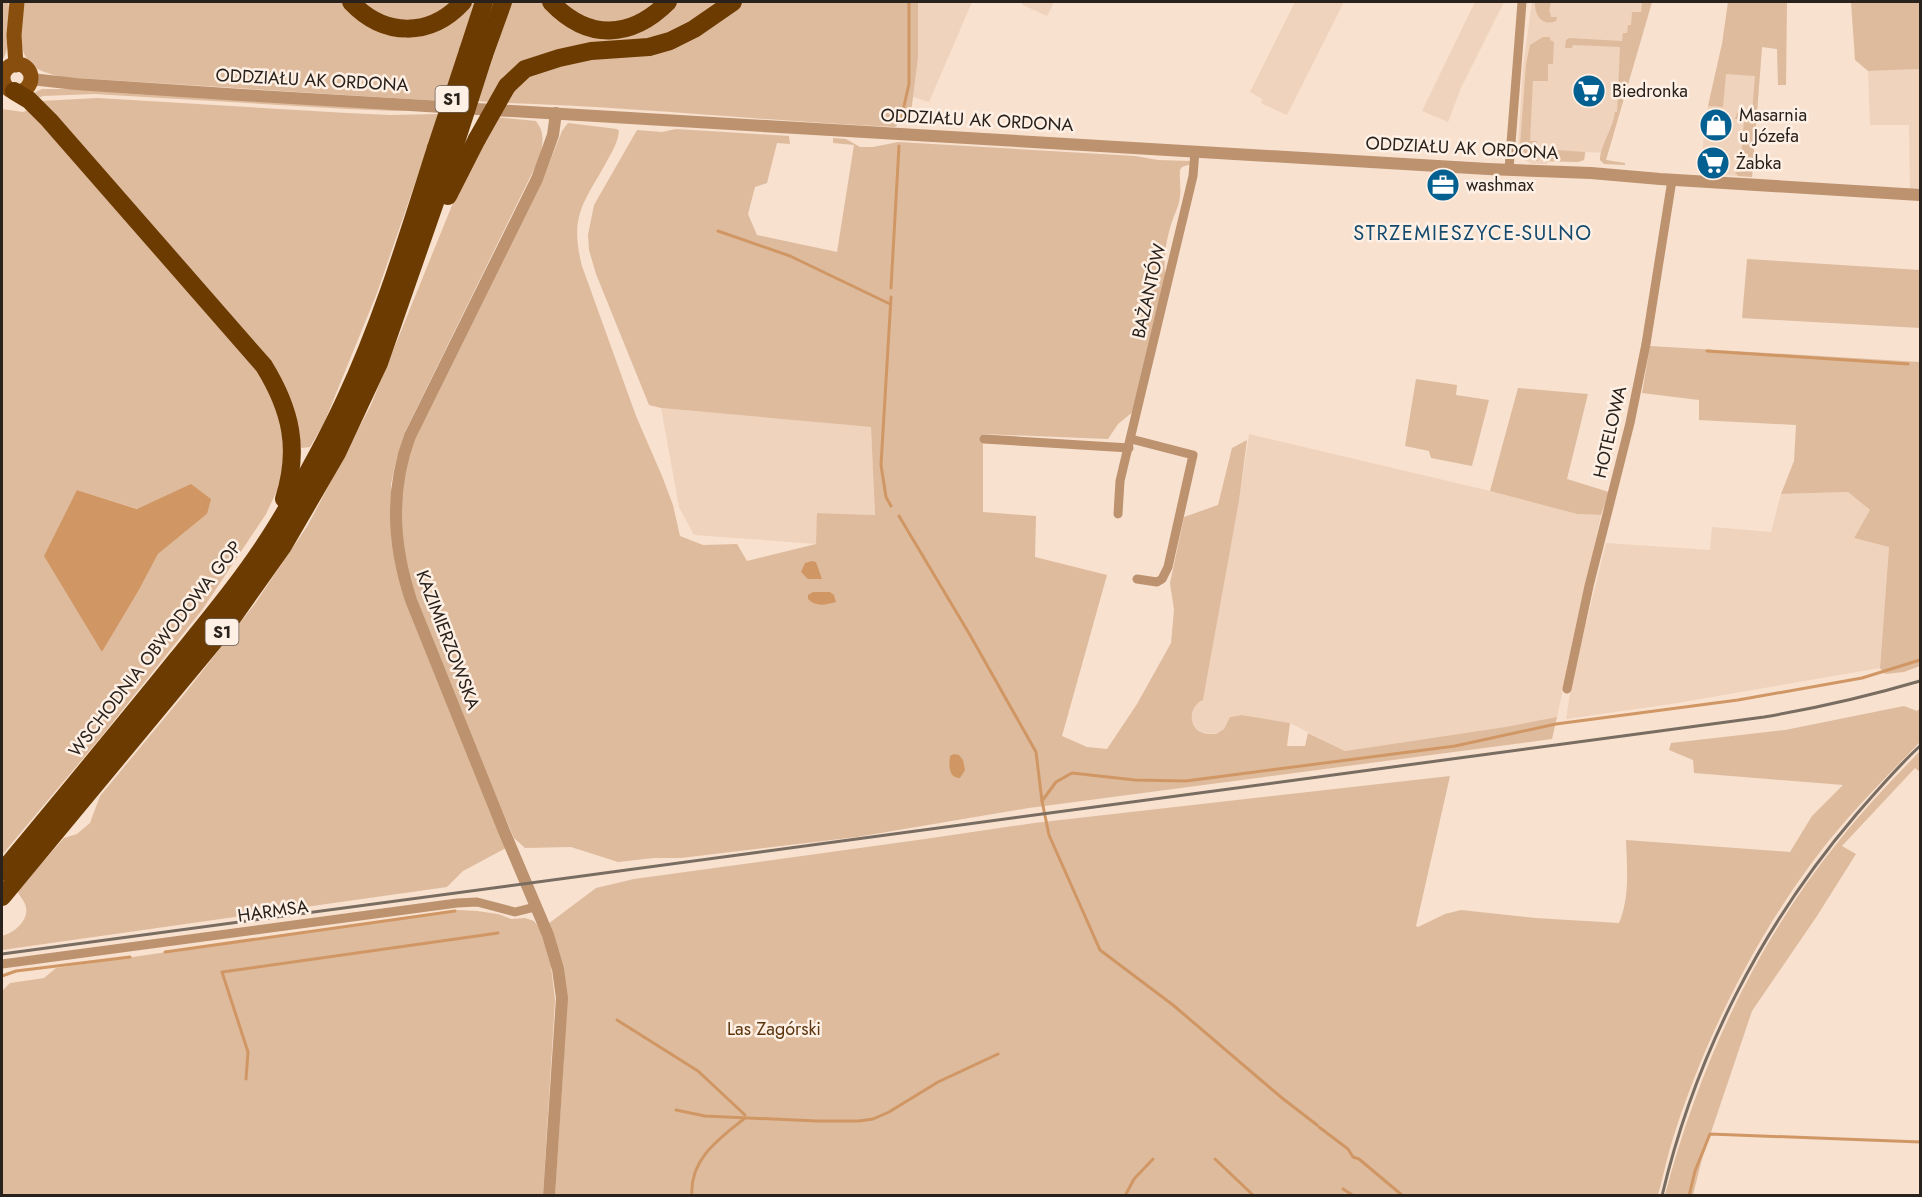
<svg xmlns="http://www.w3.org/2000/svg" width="1922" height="1197" font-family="Jost,sans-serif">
<rect width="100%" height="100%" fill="#f8e1cf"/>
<g fill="#f0d3bc">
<polygon points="918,2 972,2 929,102 913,97 918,58"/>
<polygon points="1021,2 1054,2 1047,16 1023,5"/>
<polygon points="1295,2 1344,2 1287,115 1261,103 1262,99 1250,92"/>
<polygon points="1475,2 1504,2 1461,88 1448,122 1422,111"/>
<polygon points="1532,2 1652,2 1608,153 1586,152 1584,160 1578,162 1548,161 1547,164 1532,164 1521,158 1518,146 1523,66"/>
<polygon points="1722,44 1762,47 1752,177 1724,175 1701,172 1705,119"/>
<polygon points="1920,69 1920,190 1910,190 1909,125 1870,125 1868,71"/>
<polygon points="661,408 871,427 875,515 817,513 817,544 694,535 679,507"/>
<polygon points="1249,434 1490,491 1577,514 1601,515 1557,717 1505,727 1345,751 1290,723 1242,715 1230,717 1224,729 1216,734 1201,732 1195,728 1191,721 1194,707 1198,702 1203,700 1239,501"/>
<polygon points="1848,492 1870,510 1854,538 1889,547 1880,668 1671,704 1566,719 1572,680 1606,543 1710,550 1712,527 1771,532 1781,494"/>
</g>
<g fill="#debb9d" fill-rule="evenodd">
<path d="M2 2H8C12 17 10 49 2 61Z"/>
<path d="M24 2H343L395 34 472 2H476L442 101 61 77C51 74 37 71 30 63 16 48 22 20 24 2Z"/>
<polygon points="360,2 457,2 430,19 392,21"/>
<polygon points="512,2 543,2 588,34 672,8 677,2 723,2 705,16 662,37 614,44 496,90 487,102 478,101"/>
<polygon points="560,2 663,2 630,23 597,25"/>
<path d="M742 2H918V58L911 113 895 127C765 121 635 107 505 103L516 84 540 71 565 63 644 53 733 10Z"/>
<path d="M1535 2H1551L1549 12H1550L1551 17H1557L1556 21C1542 27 1534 14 1535 2Z"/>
<path d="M1642 2H1652L1606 160 1625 163V165L1604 164 1600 160C1600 147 1613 128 1615 112H1617L1620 47 1573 45 1572 48H1565L1566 40 1569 38 1622 41 1623 33H1627L1628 25H1631L1632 12H1641Z"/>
<polygon points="1728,2 1787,2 1786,85 1778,85 1777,49 1762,47 1752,177 1738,176 1735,172 1740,172 1741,165 1746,165 1747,156 1744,155 1743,158 1741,158 1744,120 1735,119 1737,113 1752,113 1755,76 1726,74 1723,107 1708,106 1722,44"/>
<polygon points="1851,2 1920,2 1920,69 1868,71 1855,60"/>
<polygon points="1543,37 1550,37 1550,40 1554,42 1553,64 1548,64 1548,81 1533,81 1530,141 1537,141 1536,148 1539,149 1538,161 1525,157 1520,145 1526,64 1530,45"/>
<polygon points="42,89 74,89 416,110 395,111 347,109 94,94 43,96 34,100 34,93"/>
<polygon points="98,98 347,113 390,115 439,114 377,293 324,423 310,447 302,448 298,445 288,400 40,101"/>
<path d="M32 108 269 383 287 442 281 482 266 514 202 610 101 737 2 855V109L23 112ZM77 490 138 509 207 514 158 554 139 590 102 652Z"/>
<path d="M495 117 536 121C545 133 543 142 540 157L405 432 394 469 391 485 392 539 506 848 463 871 447 887 2 950V936C15 933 31 919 25 904 23 899 19 895 17 891L64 838 77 834 90 823 100 796 186 692 254 605 308 525 371 405 455 198Z"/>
<path d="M568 123 617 129 619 131C618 142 612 152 607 161 584 203 569 215 582 266L636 416 662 476 673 505 680 536 703 545 737 544 747 561 816 544 817 513 875 515 871 427 661 408 649 405 596 274 589 250 588 235 594 205 637 130 662 132 676 129 789 136 790 144 777 143 767 183 755 187 748 214 757 235 837 252 854 145 833 143V138L846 139 860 147H873L898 142 1135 156 1158 160 1191 161V164L1182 167 1180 170C1179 181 1182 191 1179 202 1178 207 1176 211 1174 216 1167 235 1162 259 1166 280L1134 411 1118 424 1108 439 983 434V512L1036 516 1035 557 1107 575 1062 736 1087 747 1107 749 1137 704 1171 643 1174 610 1170 583 1184 517 1218 505 1232 448 1247 440 1239 501 1203 700C1190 705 1187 726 1201 732 1205 734 1211 734 1216 734L1224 729 1230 717 1242 715 1290 723 1287 746H1305L1308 733 1345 751 1505 727 1557 717 1552 739 1029 808 857 837 681 858H654L618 862 571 847 525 848 514 838 502 810 411 584C401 542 396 495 409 453 413 441 419 429 423 418L544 176 562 131Z"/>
<polygon points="1542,149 1585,152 1584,160 1578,162 1542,161"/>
<polygon points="1747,259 1920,270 1920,328 1742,318"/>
<polygon points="1650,346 1920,362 1920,666 1904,672 1885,674 1880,668 1889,547 1854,538 1870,510 1848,492 1781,494 1794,461 1796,425 1699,420 1699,400 1642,393"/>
<polygon points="1416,379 1457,385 1456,395 1489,400 1472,466 1431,458 1429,451 1405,446"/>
<polygon points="1518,388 1588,394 1567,479 1609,492 1601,515 1577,514 1490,491"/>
<path d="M1904 706 1917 711 1920 708V742C1896 767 1871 792 1848 818 1770 907 1709 1025 1673 1138 1667 1157 1663 1177 1658 1195H555L564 1056 548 924 596 888 634 879 925 839 1034 823 1450 776 1416 926 1418 927 1445 914 1461 910 1535 918 1619 923C1630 897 1627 868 1626 840L1790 852 1812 816 1843 785 1694 773 1693 760 1669 750 1671 743 1785 730Z"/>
<path d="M1920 751V772L1915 768 1842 846 1856 854 1817 916 1752 1011 1702 1159 1693 1195H1665C1698 1069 1755 944 1838 842 1863 810 1892 780 1920 751Z"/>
<polygon points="458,910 477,911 498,914 511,919 525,918 534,921 540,929 550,958 555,1000 543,1195 2,1196 2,991 10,983 44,978 56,968"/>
</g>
<g fill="#d09765">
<polygon points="191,484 211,499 207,514 158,554 139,590 102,652 44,556 77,490 137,509"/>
<polygon points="812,561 816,562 822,579 808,579 801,572 805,563"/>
<path d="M813 592H830L834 595 836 602C825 605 816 607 808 599V595Z"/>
<path d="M954 754 959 755 963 760 965 770 960 778C948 778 949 765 950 756Z"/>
</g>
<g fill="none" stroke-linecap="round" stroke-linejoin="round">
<g stroke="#d09765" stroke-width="3">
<polyline points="901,119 909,84 909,2"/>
<polyline points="718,231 790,256 890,304"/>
<polyline points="891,288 899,146"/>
<polyline points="891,297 881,465 886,497 891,506"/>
<polyline points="1707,351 1908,364"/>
<polyline points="899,516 970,635 1036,752 1042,801 1049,835 1100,950 1173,1005 1282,1098 1317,1125"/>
<polyline points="1042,801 1056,782 1072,773 1135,780 1186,781 1455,746 1556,724 1738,700 1862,678 1920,660"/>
<polyline points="165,952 455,911"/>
<polyline points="2,976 16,971 130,957"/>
<polyline points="617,1020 698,1071 745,1115"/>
<polyline points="246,1079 248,1052 222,972 498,933"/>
<polyline points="676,1110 705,1116 817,1121 859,1121 873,1119 889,1112 938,1082 998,1054"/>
<polyline points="1319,1127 1348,1149 1353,1157 1359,1159 1403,1196"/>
<polyline points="1215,1159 1254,1196"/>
<polyline points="1343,1189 1354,1196"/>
<path d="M692 1196C689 1159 720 1138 745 1118"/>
<polyline points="1125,1196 1134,1179 1153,1159"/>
<polyline points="1689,1196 1695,1171 1710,1134 1920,1142"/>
</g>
<g stroke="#bc926f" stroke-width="9">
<polyline points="1509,169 1522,2"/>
<polyline points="984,439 1129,448"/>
<polyline points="1131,439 1193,455 1168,567 1162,579 1157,582 1137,579"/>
<polyline points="1118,514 1120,481 1193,176 1195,151"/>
<polyline points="1567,689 1589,586 1630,423 1646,344 1672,180"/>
<polyline points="2,964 457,903 477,902 515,912 535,907"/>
</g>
<g stroke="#bc926f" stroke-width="12">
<polyline points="2,79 4,79"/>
<polyline points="31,79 76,84 242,95 1488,169 1591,173 1660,179 1920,195"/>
<path d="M549 1196 562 998 558 969 548 935 504 831 411 600C393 546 390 489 410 436L537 179 553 135 556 113"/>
</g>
<g stroke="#884e0e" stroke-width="15">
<circle cx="17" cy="78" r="14"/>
<polyline points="16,65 14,35 17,2"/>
</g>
<g stroke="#6c3b01" stroke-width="18">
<path d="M351 2C384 37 430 38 463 2"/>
<path d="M551 2C588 41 631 39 668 2"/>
<polyline points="468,51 484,2"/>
<polyline points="484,55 503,2"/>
<polyline points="507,86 525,69 559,58 591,51 649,47 670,41 694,29 733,2"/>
<path d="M14 91 29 100 49 120 264 366C291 410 300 449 284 499"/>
<polyline points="448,196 477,139"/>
<path d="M2 872C61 801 120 730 178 658 212 616 247 574 276 527 301 486 325 443 345 400 383 319 409 232 436 148"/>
<polyline points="2,897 225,628 283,546 337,453 379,363 453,151"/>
</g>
<g stroke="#796c61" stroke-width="3">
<path d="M2 954 1764 717C1817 708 1869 696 1920 681"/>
<path d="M1662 1196C1695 1056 1762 925 1855 816 1876 792 1897 767 1920 746"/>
</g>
<g stroke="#6c3b01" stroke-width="18">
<polyline points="477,139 507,86"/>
<polyline points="436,148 468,51"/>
<polyline points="453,151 484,55"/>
</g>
</g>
<defs>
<symbol id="supermarket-disc" viewBox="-11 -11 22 22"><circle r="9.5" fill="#036090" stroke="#fef0e5"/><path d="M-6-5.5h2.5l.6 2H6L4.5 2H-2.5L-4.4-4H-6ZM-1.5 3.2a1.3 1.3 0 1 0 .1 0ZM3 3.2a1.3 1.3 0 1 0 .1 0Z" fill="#fff"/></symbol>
<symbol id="shop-disc" viewBox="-11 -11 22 22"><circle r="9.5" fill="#036090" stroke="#fef0e5"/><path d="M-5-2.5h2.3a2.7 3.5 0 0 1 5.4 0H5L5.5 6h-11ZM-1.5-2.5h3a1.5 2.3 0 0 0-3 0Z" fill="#fff"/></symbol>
<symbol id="office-disc" viewBox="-11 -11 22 22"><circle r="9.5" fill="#036090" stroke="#fef0e5"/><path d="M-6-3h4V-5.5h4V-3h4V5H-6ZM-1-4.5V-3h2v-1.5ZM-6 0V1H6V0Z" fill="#fff"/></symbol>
</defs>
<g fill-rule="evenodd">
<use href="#supermarket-disc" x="1570" y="72" width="38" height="38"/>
<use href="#shop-disc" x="1697" y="106" width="38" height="38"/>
<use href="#supermarket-disc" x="1694" y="144" width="38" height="38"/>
<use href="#office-disc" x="1424" y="166" width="38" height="38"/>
</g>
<g text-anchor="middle" stroke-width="5" stroke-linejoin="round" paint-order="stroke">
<g fill="#fef0e5" stroke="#695f58" stroke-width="1.5">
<rect x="435.5" y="86" width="33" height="26" rx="4.5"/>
<rect x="205.5" y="619" width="33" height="26" rx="4.5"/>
</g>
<g font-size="16" font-weight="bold" fill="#29211b">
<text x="452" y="105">S1</text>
<text x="222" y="638">S1</text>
</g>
<g font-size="18" fill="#29211b" stroke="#fef0e5">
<text transform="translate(312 80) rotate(3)" y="6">ODDZIAŁU AK ORDONA</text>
<text transform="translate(977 120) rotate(3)" y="6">ODDZIAŁU AK ORDONA</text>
<text transform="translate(1462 148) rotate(3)" y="6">ODDZIAŁU AK ORDONA</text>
<text transform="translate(1149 291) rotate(-77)" y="6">BAŻANTÓW</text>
<text transform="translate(1610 432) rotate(-77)" y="6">HOTELOWA</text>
<text transform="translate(448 640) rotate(69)" y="6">KAZIMIERZOWSKA</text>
<text transform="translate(155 649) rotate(-52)" y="6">WSCHODNIA OBWODOWA GOP</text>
<text transform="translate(273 911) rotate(-8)" y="6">HARMSA</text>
</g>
<g font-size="18" fill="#29211b" stroke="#fef0e5" text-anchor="start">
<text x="1612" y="97">Biedronka</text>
<text x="1739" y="121">Masarnia<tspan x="1739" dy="21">u Józefa</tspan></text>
<text x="1736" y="169">Żabka</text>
<text x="1466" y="191">washmax</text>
</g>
<g font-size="18" fill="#5c350e" stroke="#fef0e5">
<text x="774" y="1035">Las Zagórski</text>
</g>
<g font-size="20" letter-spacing="1.5" fill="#144a6d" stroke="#fef0e5">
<text x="1473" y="240">STRZEMIESZYCE-SULNO</text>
</g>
</g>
<rect width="1922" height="1197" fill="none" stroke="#29211b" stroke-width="6"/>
</svg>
